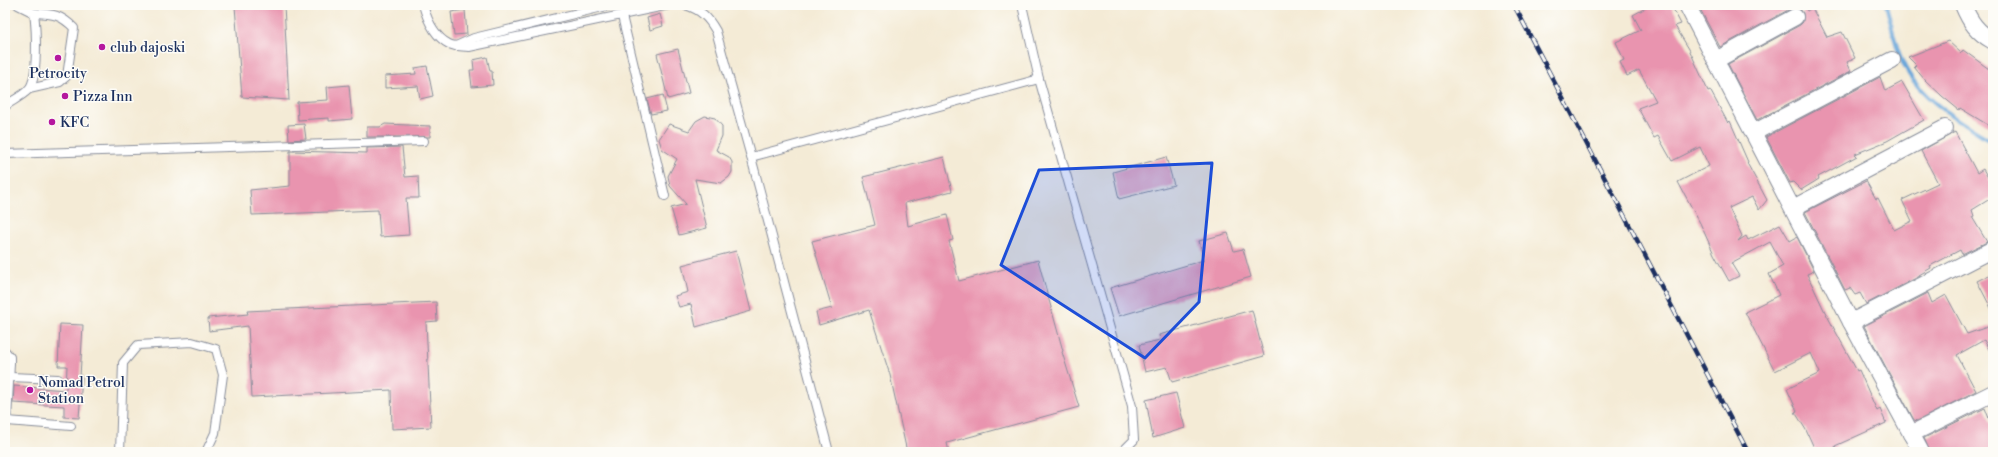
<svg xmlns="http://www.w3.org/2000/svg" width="1998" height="457" font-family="'Libre Bodoni',serif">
<rect width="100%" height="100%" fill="#fdfcf7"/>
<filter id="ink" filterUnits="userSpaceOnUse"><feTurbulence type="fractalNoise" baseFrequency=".025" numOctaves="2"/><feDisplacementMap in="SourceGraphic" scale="8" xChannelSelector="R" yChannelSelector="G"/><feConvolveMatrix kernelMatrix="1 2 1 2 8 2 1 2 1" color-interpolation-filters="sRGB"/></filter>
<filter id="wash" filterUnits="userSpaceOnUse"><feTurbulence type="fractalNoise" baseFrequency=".012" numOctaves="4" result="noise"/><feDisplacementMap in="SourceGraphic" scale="16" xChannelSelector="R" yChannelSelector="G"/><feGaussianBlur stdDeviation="0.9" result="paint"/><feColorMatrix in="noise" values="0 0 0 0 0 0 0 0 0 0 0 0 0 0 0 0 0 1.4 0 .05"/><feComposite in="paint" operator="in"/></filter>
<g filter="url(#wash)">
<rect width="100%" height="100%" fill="#f4ebd6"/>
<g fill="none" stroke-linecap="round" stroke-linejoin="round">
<path stroke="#67a5d9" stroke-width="4" d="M1886 5C1893 29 1897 60 1913 80 1932 106 1966 125 1993 142"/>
</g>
<g id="blocks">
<g fill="#e994af">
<polygon points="253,5 284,5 289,100 242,97 235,6"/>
<polygon points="1651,5 1671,5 1681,24 1675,26 1689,49 1708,91 1710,90 1728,123 1730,121 1748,162 1747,163 1767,200 1759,210 1752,197 1729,208 1742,236 1738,241 1746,236 1748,240 1780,224 1790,241 1797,237 1814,271 1807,274 1824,310 1857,371 1859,370 1877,411 1880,409 1886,423 1835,446 1838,452 1816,452 1806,430 1795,412 1797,411 1787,389 1820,373 1811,353 1775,371 1745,312 1779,295 1769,274 1783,266 1770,242 1731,263 1739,276 1729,281 1714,254 1700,223 1678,182 1709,166 1700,147 1672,161 1658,136 1654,138 1638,108 1656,101 1639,70 1627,76 1620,62 1624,60 1616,42 1641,30 1633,15"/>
<polygon points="1698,5 1804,5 1807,11 1812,8 1827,37 1842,32 1855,58 1847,62 1851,71 1757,120 1728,64 1800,25 1803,22 1803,13 1800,9 1790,9 1720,47"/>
<polygon points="465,10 467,34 454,35 451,12"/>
<polygon points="660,14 663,26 650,30 647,18"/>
<polygon points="1948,41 1961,53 1963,50 1993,72 1993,128 1960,108 1959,110 1942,96 1925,80 1914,67 1916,65 1908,57"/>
<polygon points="678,49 689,93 668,99 657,54"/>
<polygon points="487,57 490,71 492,71 493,85 472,87 470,70 474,70 473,60"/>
<polygon points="427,66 433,96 420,99 418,86 385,88 385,76 416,74 415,68"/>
<polygon points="1880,77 1885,91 1902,82 1924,120 1887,141 1855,154 1857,156 1818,177 1819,179 1801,190 1793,182 1790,183 1766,137"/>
<polygon points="349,85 352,119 329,121 329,118 298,120 297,102 328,100 327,87"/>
<polygon points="663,95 667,111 651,114 647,99"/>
<polygon points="705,116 715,118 722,126 722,136 716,150 729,157 732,162 732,172 729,177 721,183 695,179 707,228 679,235 671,208 686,204 670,186 668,176 677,159 662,149 659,139 669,124 689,131 696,121"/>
<polygon points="304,124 306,139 289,140 288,125"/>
<polygon points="385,124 430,126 430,137 367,137 367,127 380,127"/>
<polygon points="1955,132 1977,173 1983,169 1993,186 1993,197 1972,210 1974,216 1972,217 1987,242 1962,254 1960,250 1930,266 1931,268 1919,275 1920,276 1866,304 1860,293 1855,295 1850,288 1845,290 1805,212 1866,181 1876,199 1878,198 1894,230 1912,221 1902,200 1938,183 1921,151"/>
<polygon points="402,147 405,177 418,176 419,198 406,198 409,235 380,237 378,210 252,215 250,190 290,186 290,151 367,153 367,148"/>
<polygon points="944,157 952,191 905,203 908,226 947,215 953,240 949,241 959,281 1038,260 1063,351 1062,352 1079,407 947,443 949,452 907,452 890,375 869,310 819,325 816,312 832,308 812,241 875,225 863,177"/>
<polygon points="1166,157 1174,185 1119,199 1113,172"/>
<polygon points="1228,233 1234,251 1243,249 1251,277 1119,316 1110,288 1204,260 1199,241"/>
<polygon points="736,251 751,311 696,327 691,304 679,307 675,296 688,292 682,265"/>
<polygon points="1993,273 1993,312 1977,281"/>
<polygon points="1928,293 1932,303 1946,295 1967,334 1993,325 1993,357 1984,340 1957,355 1976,391 1917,421 1914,420 1864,326"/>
<polygon points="436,302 437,321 426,322 431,427 392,429 391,390 252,397 248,326 209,331 208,318 248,314 247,311"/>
<polygon points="1252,310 1264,356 1172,382 1167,367 1145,372 1139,345 1160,340 1159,335"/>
<polygon points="60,324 83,325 80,377 82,377 79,418 64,417 64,406 13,403 14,386 66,390 67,366 58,366"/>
<polygon points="1176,393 1185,428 1153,438 1146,400"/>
<polygon points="1985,408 1993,429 1993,452 1930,452 1924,438"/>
</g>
</g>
</g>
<g filter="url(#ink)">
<use href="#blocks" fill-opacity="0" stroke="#888d9a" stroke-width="1"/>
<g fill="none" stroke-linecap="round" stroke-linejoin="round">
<defs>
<g id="service">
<path d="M423 5C427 19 435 37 449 44 455 47 463 46 469 47L669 5"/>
<path d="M685 5C701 10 708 17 716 31L751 157 1039 79 1022 5"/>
<polyline points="622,16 665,196"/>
<polyline points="456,46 474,38 611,5"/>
<polyline points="1039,79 1132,406 1134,440 1122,452"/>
<path d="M29 89 60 82 67 76 74 28C60 14 53 14 34 13"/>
<path d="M5 106C12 101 22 96 28 90 39 80 36 27 34 13L18 5"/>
<polyline points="5,154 424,141"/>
<polyline points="751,157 829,452"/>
<polyline points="5,351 10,357 10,363 7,421 5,425"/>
<polyline points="10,377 58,379"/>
<polyline points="7,421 71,426"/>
<polyline points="120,452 123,363 138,345 192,342 216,349 223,375 215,433 206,452"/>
</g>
<g id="minor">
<polyline points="1687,5 1851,322 1921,452"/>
<path d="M1963 5C1970 22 1977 32 1993 41"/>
<polyline points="1716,60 1795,17"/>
<polyline points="1753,133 1892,60"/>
<polyline points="1793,208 1945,128"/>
<polyline points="1851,322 1993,249"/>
<polyline points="1911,434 1993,393"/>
</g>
</defs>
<use href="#service" stroke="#888d9a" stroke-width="10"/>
<use href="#minor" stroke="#888d9a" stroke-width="18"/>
<use href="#service" stroke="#fff" stroke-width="8"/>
<use href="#minor" stroke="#fff" stroke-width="16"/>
<defs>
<polyline id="rail" points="1514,5 1748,452"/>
</defs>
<use href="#rail" stroke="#1b2f5e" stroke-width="4.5"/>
<use href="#rail" stroke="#fdfcf7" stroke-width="3" stroke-dasharray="9" stroke-linecap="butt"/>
</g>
</g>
<path fill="#1d4ed8" fill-opacity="0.2" stroke="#1d4ed8" stroke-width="3" stroke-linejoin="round" d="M1212 163 1199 302 1145 358 1001 265 1039 170Z"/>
<g fill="#b5179e" stroke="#fdfcf7" stroke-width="1.5">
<circle cx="102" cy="47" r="4"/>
<circle cx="58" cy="58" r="4"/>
<circle cx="65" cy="96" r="4"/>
<circle cx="52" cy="122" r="4"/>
<circle cx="30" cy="390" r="4"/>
</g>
<g text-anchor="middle" stroke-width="3" stroke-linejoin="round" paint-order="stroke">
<g font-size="14" fill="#1b2f5e" stroke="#fdfcf7" text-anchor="start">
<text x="110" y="52">club dajoski</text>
<text x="58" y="78" text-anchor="middle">Petrocity</text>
<text x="73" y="101">Pizza Inn</text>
<text x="60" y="127">KFC</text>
<text x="38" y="387">Nomad Petrol<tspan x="38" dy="16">Station</tspan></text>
</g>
</g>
<rect width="1998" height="457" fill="none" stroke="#fdfcf7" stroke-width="20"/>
</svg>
